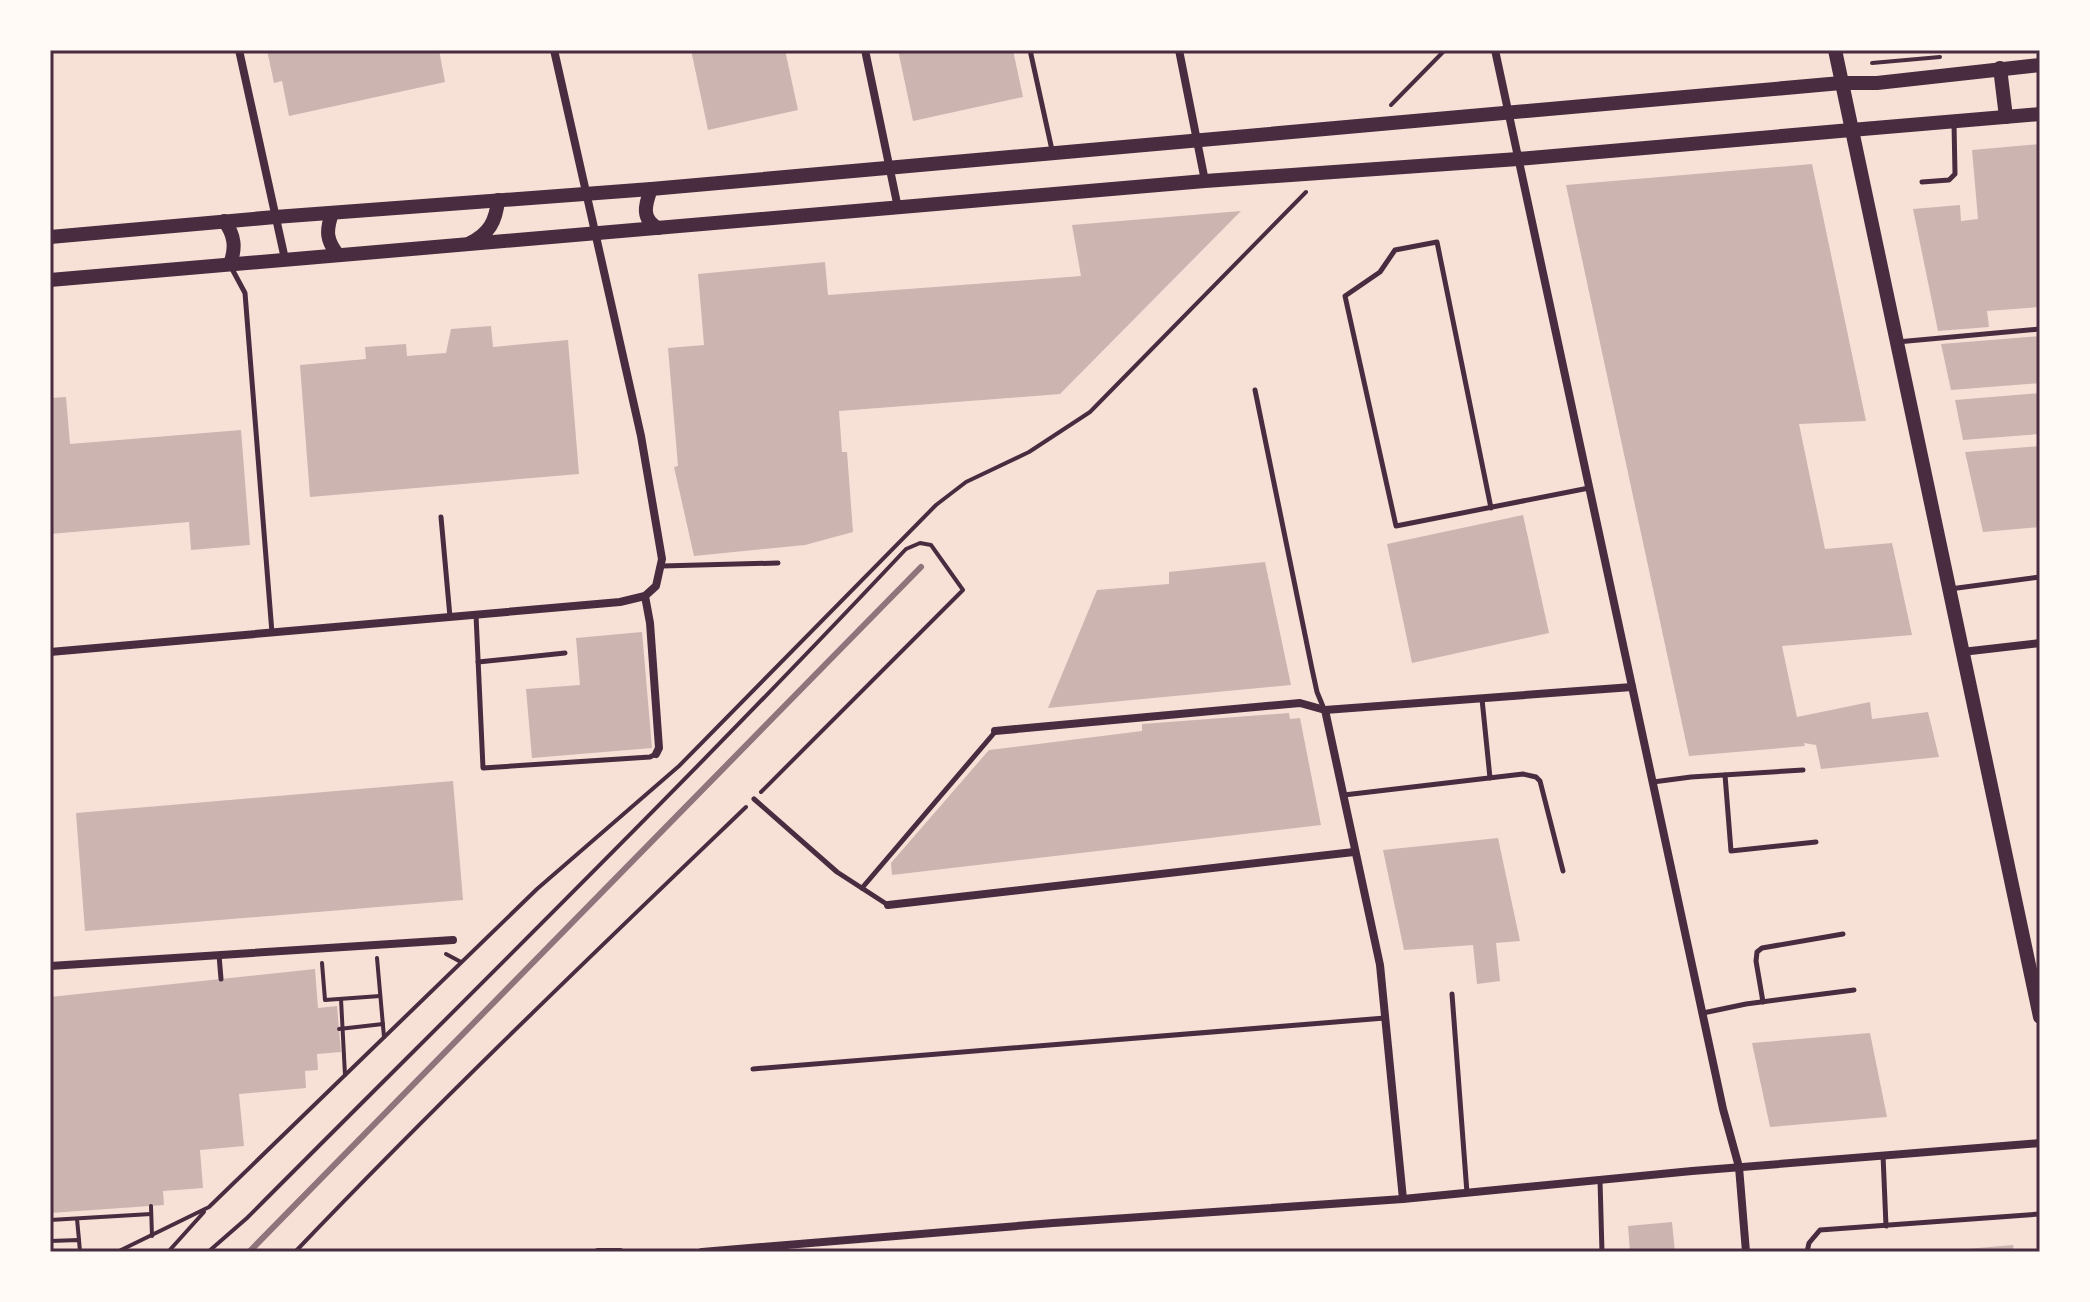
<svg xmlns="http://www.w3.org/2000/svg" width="2090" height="1302" font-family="Literata,serif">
<rect width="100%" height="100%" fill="#f7e1d7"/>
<g fill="#ccb4b1">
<polygon points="267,50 439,50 445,82 289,116 282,81 274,83"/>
<polygon points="691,50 785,50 798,110 708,130"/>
<polygon points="898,50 1013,50 1023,97 913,121"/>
<polygon points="2040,144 2040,307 1987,311 1989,327 1938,331 1913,209 1960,205 1961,221 1978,219 1972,150"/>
<polygon points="1812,164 1866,421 1799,424 1825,549 1892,543 1912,635 1782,646 1797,717 1870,702 1872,719 1928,712 1939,757 1821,769 1816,745 1804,743 1805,746 1689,756 1566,185"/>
<polygon points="1241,211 1060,394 839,411 842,452 847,452 853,532 805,545 694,556 674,467 678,466 668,348 704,345 698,274 825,262 828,295 1081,276 1072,225"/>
<polygon points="491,326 493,347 568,340 579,474 310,497 300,365 366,359 365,347 406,344 407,356 446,353 451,329"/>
<polygon points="2040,336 2040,383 1951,390 1941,344"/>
<polygon points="2040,393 2040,434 1963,440 1955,400"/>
<polygon points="66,397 70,444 241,430 250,545 191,550 189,522 50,534 50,398"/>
<polygon points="2040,446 2040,527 1983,532 1965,452"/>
<polygon points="1523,515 1549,633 1412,663 1387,544"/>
<polygon points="1265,562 1291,685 1048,708 1097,590 1169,584 1169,572"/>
<polygon points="642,632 652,748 532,758 526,689 580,685 576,638"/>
<polygon points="1289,713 1290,719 1300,718 1321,825 892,875 891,863 989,750 1142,731 1142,724"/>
<polygon points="453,781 463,900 85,931 76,813"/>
<polygon points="1498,838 1520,941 1496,943 1500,981 1477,984 1473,945 1404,950 1383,850"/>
<polygon points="315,969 318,1008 337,1006 341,1052 317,1054 318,1070 305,1071 306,1088 239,1094 244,1146 200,1150 203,1188 163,1191 164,1205 50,1213 50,997"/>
<polygon points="1870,1033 1887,1117 1770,1127 1752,1043"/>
<polygon points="1672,1222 1675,1252 1630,1252 1628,1226"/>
<polygon points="2013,1245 2014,1252 1955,1252 1955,1250"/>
</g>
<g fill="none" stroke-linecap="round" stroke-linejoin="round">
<g stroke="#4a2c40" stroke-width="4">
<polyline points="1872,63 1940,57"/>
<polyline points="1391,105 1445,50"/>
<polyline points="446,954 461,962"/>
<polyline points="377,958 384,1037"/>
<polyline points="322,963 325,1000 380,996"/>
<polyline points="341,999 345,1075"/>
<polyline points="339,1029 383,1024"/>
<polyline points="151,1206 152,1236"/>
<polyline points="77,1219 79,1240"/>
<polyline points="50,1220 151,1214"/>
<polyline points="50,1241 79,1240 80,1252"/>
<polyline points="117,1252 209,1207 537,889 679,766 936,505 966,482 1029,452 1090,412 1306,192"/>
<polyline points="168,1252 204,1212"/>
<path d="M208 1252 247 1218C468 996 692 777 906 549L920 543 931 545 963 590 761 792"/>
<path d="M295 1252C441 1099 594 953 746 807"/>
</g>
<g stroke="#4a2c40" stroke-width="5">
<polyline points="1030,50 1052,150"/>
<polyline points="1922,182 1949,180 1955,174 1954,123"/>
<polyline points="231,267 245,293 272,633"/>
<polyline points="1897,342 2040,329"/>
<polyline points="1255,390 1312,669 1317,692 1324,709"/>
<polyline points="1491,508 1437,242 1395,250 1380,272 1345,296 1396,526 1589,488"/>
<polyline points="441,517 450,617"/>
<polyline points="662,566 778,563"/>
<polyline points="1950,589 2040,577"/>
<polyline points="476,615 483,768 650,757 656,754"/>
<polyline points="478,662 565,653"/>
<polyline points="1482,699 1490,778"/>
<polyline points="1725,775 1731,851 1816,842"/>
<polyline points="1653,782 1691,777 1803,770"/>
<polyline points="1344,795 1523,774 1536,777 1540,781 1563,871"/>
<polyline points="754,799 837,872 888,905"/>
<polyline points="862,888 995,732"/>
<polyline points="219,955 221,979"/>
<polyline points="1452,994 1467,1193"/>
<polyline points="1763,1002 1756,961 1757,952 1762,948 1843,934"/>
<polyline points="1703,1013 1746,1004 1854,990"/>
<polyline points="753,1069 1385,1018"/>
<polyline points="1883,1155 1886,1226"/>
<polyline points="1600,1180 1602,1252"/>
<polyline points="1807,1252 1809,1243 1820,1230 2040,1214"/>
</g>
<g stroke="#4a2c40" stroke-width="8">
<polyline points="239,50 285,259"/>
<polyline points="554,50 641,436 662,559 656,586 645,596 650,623 659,748 656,754"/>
<polyline points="865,50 898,208"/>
<polyline points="1179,50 1205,181"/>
<polyline points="1495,50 1723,1109 1739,1167 1746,1252"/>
<polyline points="50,652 620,602 645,596"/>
<polyline points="1962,652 2040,643"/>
<polyline points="1325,710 1380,965 1403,1199"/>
<polyline points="995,731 1300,703 1325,710 1632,687"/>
<polyline points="888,905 1354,852"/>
<polyline points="50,966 453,940"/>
<polyline points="598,1252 620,1252"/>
<polyline points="702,1252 1053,1223 1403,1199 1692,1171 2040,1143"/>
</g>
<g stroke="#4a2c40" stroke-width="14">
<path d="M651 189C645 205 641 219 658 228"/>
<path d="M332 213C326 231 326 240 338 255"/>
<path d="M224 221C235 235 236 248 230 264"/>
<polyline points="50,237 275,217 651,189 1841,83"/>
<path d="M470 243C489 234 496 221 498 200"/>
<polyline points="50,280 1205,181 1518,159 1851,130"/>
</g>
<g stroke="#4a2c40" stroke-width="14">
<polyline points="1835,50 2040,1017"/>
<polyline points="2000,68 2006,117"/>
<polyline points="1841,83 1877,83 2040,65"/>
<polyline points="1851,130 2040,114"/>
</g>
<polyline stroke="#8f747c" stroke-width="6" points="249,1252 921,567"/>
</g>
<rect width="2090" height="1302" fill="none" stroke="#fffaf5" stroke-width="104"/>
<rect x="52" y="52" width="1986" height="1198" fill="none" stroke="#4a2c40" stroke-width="3"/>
</svg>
